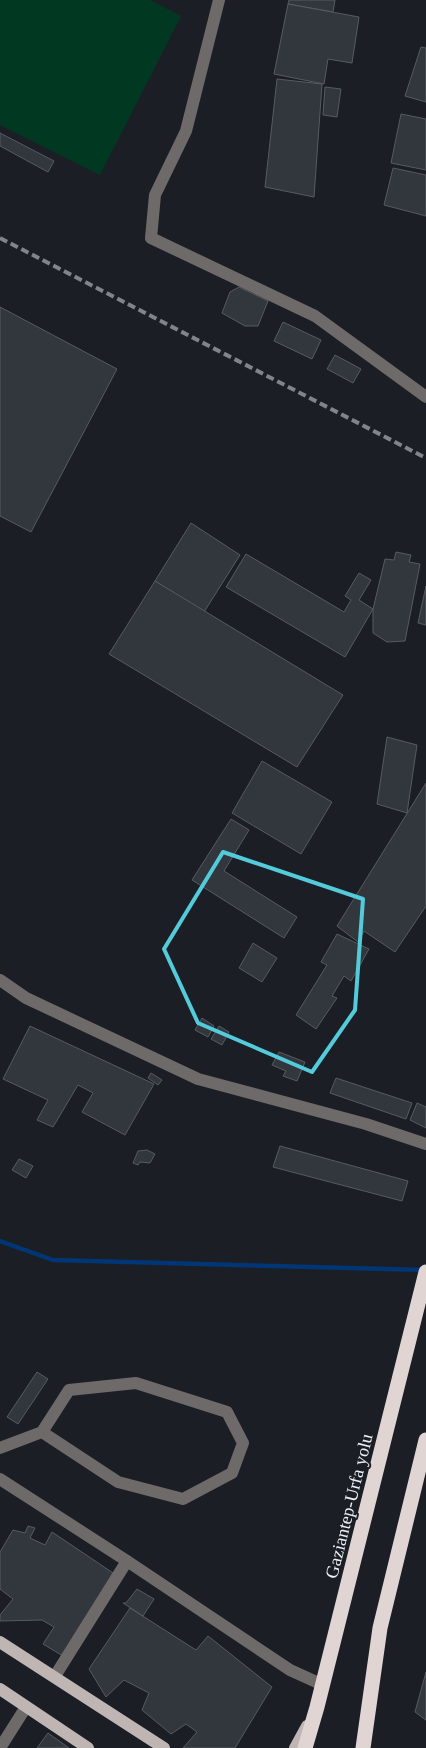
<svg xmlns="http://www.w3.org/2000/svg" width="426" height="1748" font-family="Georgia,serif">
<rect width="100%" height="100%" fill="#1b1f25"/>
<polygon fill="#003821" points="0,0 150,0 181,16 100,175 0,125"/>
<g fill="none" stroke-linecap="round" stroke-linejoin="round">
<polyline stroke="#003675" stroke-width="4.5" points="0,1241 53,1260 425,1270"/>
</g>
<g fill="#32373d" stroke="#565b62">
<polygon points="289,0 335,0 333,12 288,4"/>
<polygon points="288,4 359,17 352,63 328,59 324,84 274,74"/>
<polygon points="421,47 426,48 426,102 405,96"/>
<polygon points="277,79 322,84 314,197 265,187"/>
<polygon points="325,87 341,89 337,117 323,115"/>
<polygon points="401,114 426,119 426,170 391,163"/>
<polygon points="0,133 54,161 48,172 0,146"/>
<polygon points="393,168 426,175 426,216 384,205"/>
<polygon points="239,287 268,301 258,326 245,326 222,313 230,292"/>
<polygon points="0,307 117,369 31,532 0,516"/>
<polygon points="283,322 321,340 312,359 274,341"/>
<polygon points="335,355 361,369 353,383 327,369"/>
<polygon points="191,523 240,555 204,612 155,581"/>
<polygon points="396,552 411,555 409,562 420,564 405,641 387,642 373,633 373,609 385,559 394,560"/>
<polygon points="246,554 344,612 351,600 345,596 359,573 371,580 359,600 373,609 345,657 226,587"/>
<polygon points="155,581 343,695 297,767 109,654"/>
<polygon points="426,586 426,625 418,623"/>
<polygon points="387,737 417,745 407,813 377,804"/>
<polygon points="262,761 332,802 301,854 232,813"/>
<polygon points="426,783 426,906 395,952 364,931 358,942 337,926"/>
<polygon points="231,819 249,830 224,871 297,917 284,938 192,880"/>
<polygon points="337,934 369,949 351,981 344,976 332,996 337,998 316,1029 296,1015 327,965 321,962"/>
<polygon points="253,943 277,958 262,982 239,968"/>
<polygon points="202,1018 214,1026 208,1037 195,1030"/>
<polygon points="30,1026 154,1084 125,1135 82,1112 93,1093 78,1085 53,1127 37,1120 48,1100 3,1079"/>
<polygon points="219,1026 229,1032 222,1045 211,1039"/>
<polygon points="279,1052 305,1062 297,1081 283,1076 286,1071 272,1065"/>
<polygon points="151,1073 162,1080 158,1085 148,1078"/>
<polygon points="336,1078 412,1103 406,1119 330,1093"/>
<polygon points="417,1103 426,1107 426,1128 410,1120"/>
<polygon points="280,1146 408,1181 402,1201 273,1167"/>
<polygon points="147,1150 155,1154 150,1163 140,1162 138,1165 133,1163 138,1151"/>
<polygon points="19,1159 33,1166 26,1178 12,1170"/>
<polygon points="37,1372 48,1379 18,1424 7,1417"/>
<polygon points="28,1526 35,1528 30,1538 45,1545 52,1532 113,1573 63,1656 43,1644 54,1627 42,1620 0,1621 0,1615 13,1599 0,1589 0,1552 13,1530 25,1533"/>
<polygon points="137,1589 154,1599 143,1616 123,1603 126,1603"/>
<polygon points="130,1608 196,1650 208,1636 272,1687 235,1748 183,1748 197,1732 186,1724 171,1734 142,1710 149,1693 124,1680 106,1697 89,1669"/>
<polygon points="426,1672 426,1720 415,1712"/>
<polygon points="48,1733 69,1748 37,1748"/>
</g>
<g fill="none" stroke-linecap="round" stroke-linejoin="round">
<g stroke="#6e6a69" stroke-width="12">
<polyline points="219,0 186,131 155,195 151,238 315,316 426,397"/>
<polyline points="0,980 26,998 198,1079 366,1124 426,1144"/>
<polyline points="0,1448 42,1432 118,1482 183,1499 232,1473 243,1443 227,1412 136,1383 69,1390 42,1432"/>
<polyline points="0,1479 127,1561 290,1670 323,1685"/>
<polyline points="55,1676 127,1561"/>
<polyline points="0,1748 26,1707"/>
</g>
<g stroke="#bfb6b4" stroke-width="12">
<polyline points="0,1642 164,1748"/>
<polyline points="0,1689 88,1748"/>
<polyline points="295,1748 307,1726"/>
</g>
<g stroke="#e0d5d3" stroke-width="15">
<polyline points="305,1748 317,1707 426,1272"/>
<polyline points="363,1748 380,1628 426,1440"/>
</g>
<polyline stroke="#81848a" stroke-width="4" stroke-dasharray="8 4" stroke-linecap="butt" points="0,238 426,458"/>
</g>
<path fill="none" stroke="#53cbda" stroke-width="4" stroke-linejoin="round" d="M223 852 363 899 355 1010 312 1072 198 1023 164 949Z"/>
<g text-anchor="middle" stroke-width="4" stroke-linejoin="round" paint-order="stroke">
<g font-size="18" fill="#edf0f5" stroke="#1b1f25">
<text transform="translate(349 1506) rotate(-76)" y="6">Gaziantep-Urfa yolu</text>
</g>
</g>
</svg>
